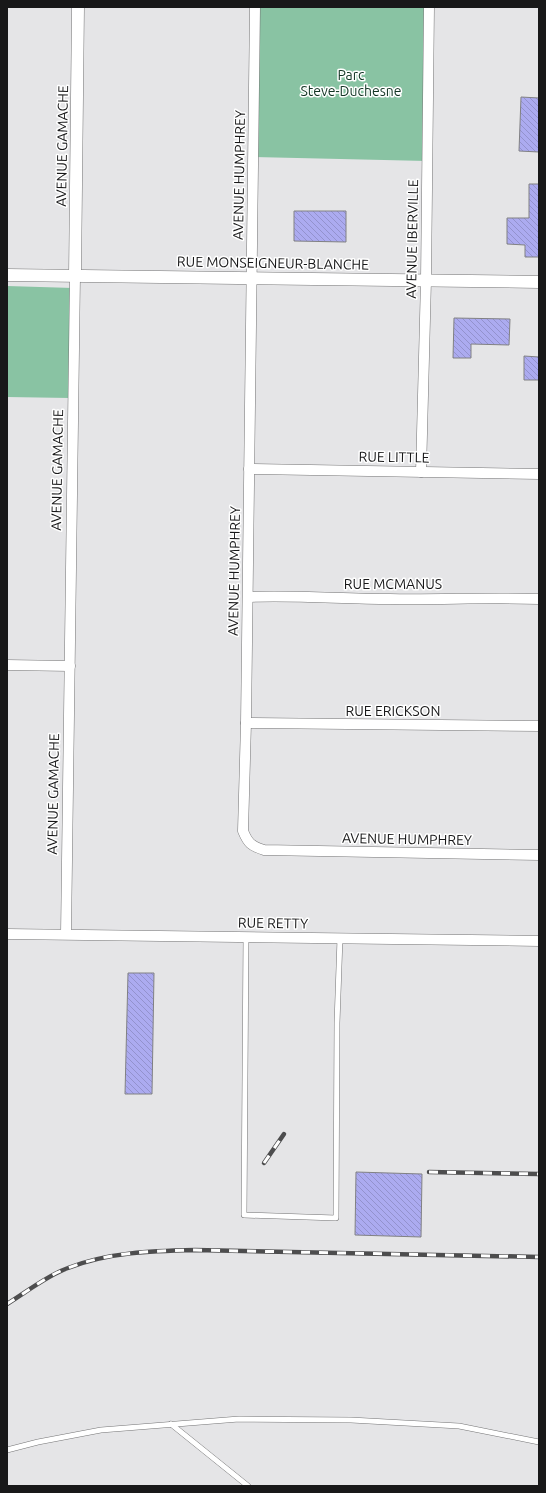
<svg xmlns="http://www.w3.org/2000/svg" width="546" height="1493" font-family="Ubuntu,sans-serif">
<defs>
<pattern id="building-back-hatch" width="6" height="6" patternUnits="userSpaceOnUse"><rect width="6" height="6" fill="#acabf0"/><path d="M-1 5l2 2M0 0l6 6M5-1l2 2" fill="none" stroke="#9392cd"/></pattern>
</defs>
<rect width="100%" height="100%" fill="#e5e5e7"/>
<g fill="#89c3a3">
<polygon points="255,7 429,7 427,161 253,157"/>
<polygon points="7,286 73,288 70,398 7,397"/>
</g>
<g fill="url(#building-back-hatch)" stroke="#818183">
<polygon points="521,97 539,98 539,152 519,151"/>
<polygon points="529,184 539,184 539,257 525,257 525,245 507,244 507,218 529,218"/>
<polygon points="294,211 346,211 346,242 294,241"/>
<polygon points="454,318 510,319 509,345 471,344 471,358 453,358"/>
<polygon points="524,356 539,357 539,380 524,380"/>
<polygon points="128,973 154,973 152,1094 125,1094"/>
<polygon points="356,1172 422,1174 421,1237 355,1235"/>
</g>
<g fill="none" stroke-linecap="round" stroke-linejoin="round">
<defs>
<g id="service">
<polyline points="246,937 244,1215 336,1218 337,1023 340,938"/>
<polyline points="171,1424 248,1486"/>
<polyline points="7,1450 38,1442 101,1430 239,1419 351,1420 459,1426 539,1442"/>
</g>
<g id="minor">
<path d="M255 7 246 723 243 831C248 843 251 846 264 850L539 855"/>
<polyline points="249,469 539,474"/>
<polyline points="421,472 426,280 429,7"/>
<path d="M248 597C295 595 343 599 390 599 440 600 489 597 539 599"/>
<polyline points="7,665 70,666"/>
<polyline points="246,723 539,726"/>
<polyline points="7,934 539,941"/>
<polyline points="66,934 75,276"/>
</g>
<g id="tertiary">
<polyline points="7,275 539,282"/>
<polyline points="75,276 78,7"/>
</g>
</defs>
<use href="#service" stroke="#747475" stroke-width="6"/>
<use href="#minor" stroke="#747475" stroke-width="11"/>
<use href="#tertiary" stroke="#747475" stroke-width="13"/>
<use href="#service" stroke="#fff" stroke-width="5"/>
<use href="#minor" stroke="#fff" stroke-width="10"/>
<use href="#tertiary" stroke="#fff" stroke-width="12"/>
<defs>
<g id="rail">
<polyline points="264,1163 284,1134"/>
<polyline points="429,1172 539,1174"/>
<path d="M7 1304C25 1293 48 1275 68 1268 109 1252 152 1251 195 1250L539 1257"/>
</g>
</defs>
<use href="#rail" stroke="#4d4d4e" stroke-width="4.5"/>
<use href="#rail" stroke="#fff" stroke-width="3" stroke-dasharray="9" stroke-linecap="butt"/>
</g>
<g text-anchor="middle" stroke-width="3" stroke-linejoin="round" paint-order="stroke">
<g font-size="14" fill="#123524" stroke="#fff">
<text x="351" y="80">Parc<tspan x="351" dy="16">Steve-Duchesne</tspan></text>
</g>
<g font-size="14" fill="#181819" stroke="#fff">
<text transform="translate(62 146) rotate(-89)" y="5">AVENUE GAMACHE</text>
<text transform="translate(239 175) rotate(-89)" y="5">AVENUE HUMPHREY</text>
<text transform="translate(412 239) rotate(-89)" y="5">AVENUE IBERVILLE</text>
<text transform="translate(273 263) rotate(1)" y="5">RUE MONSEIGNEUR-BLANCHE</text>
<text transform="translate(394 457) rotate(1)" y="5">RUE LITTLE</text>
<text transform="translate(57 470) rotate(-89)" y="5">AVENUE GAMACHE</text>
<text transform="translate(234 571) rotate(-89)" y="5">AVENUE HUMPHREY</text>
<text x="393" y="589">RUE MCMANUS</text>
<text x="393" y="716">RUE ERICKSON</text>
<text transform="translate(53 794) rotate(-89)" y="5">AVENUE GAMACHE</text>
<text transform="translate(407 839) rotate(1)" y="5">AVENUE HUMPHREY</text>
<text transform="translate(273 923) rotate(1)" y="5">RUE RETTY</text>
</g>
</g>
<rect width="546" height="1493" fill="none" stroke="#181819" stroke-width="16"/>
</svg>
